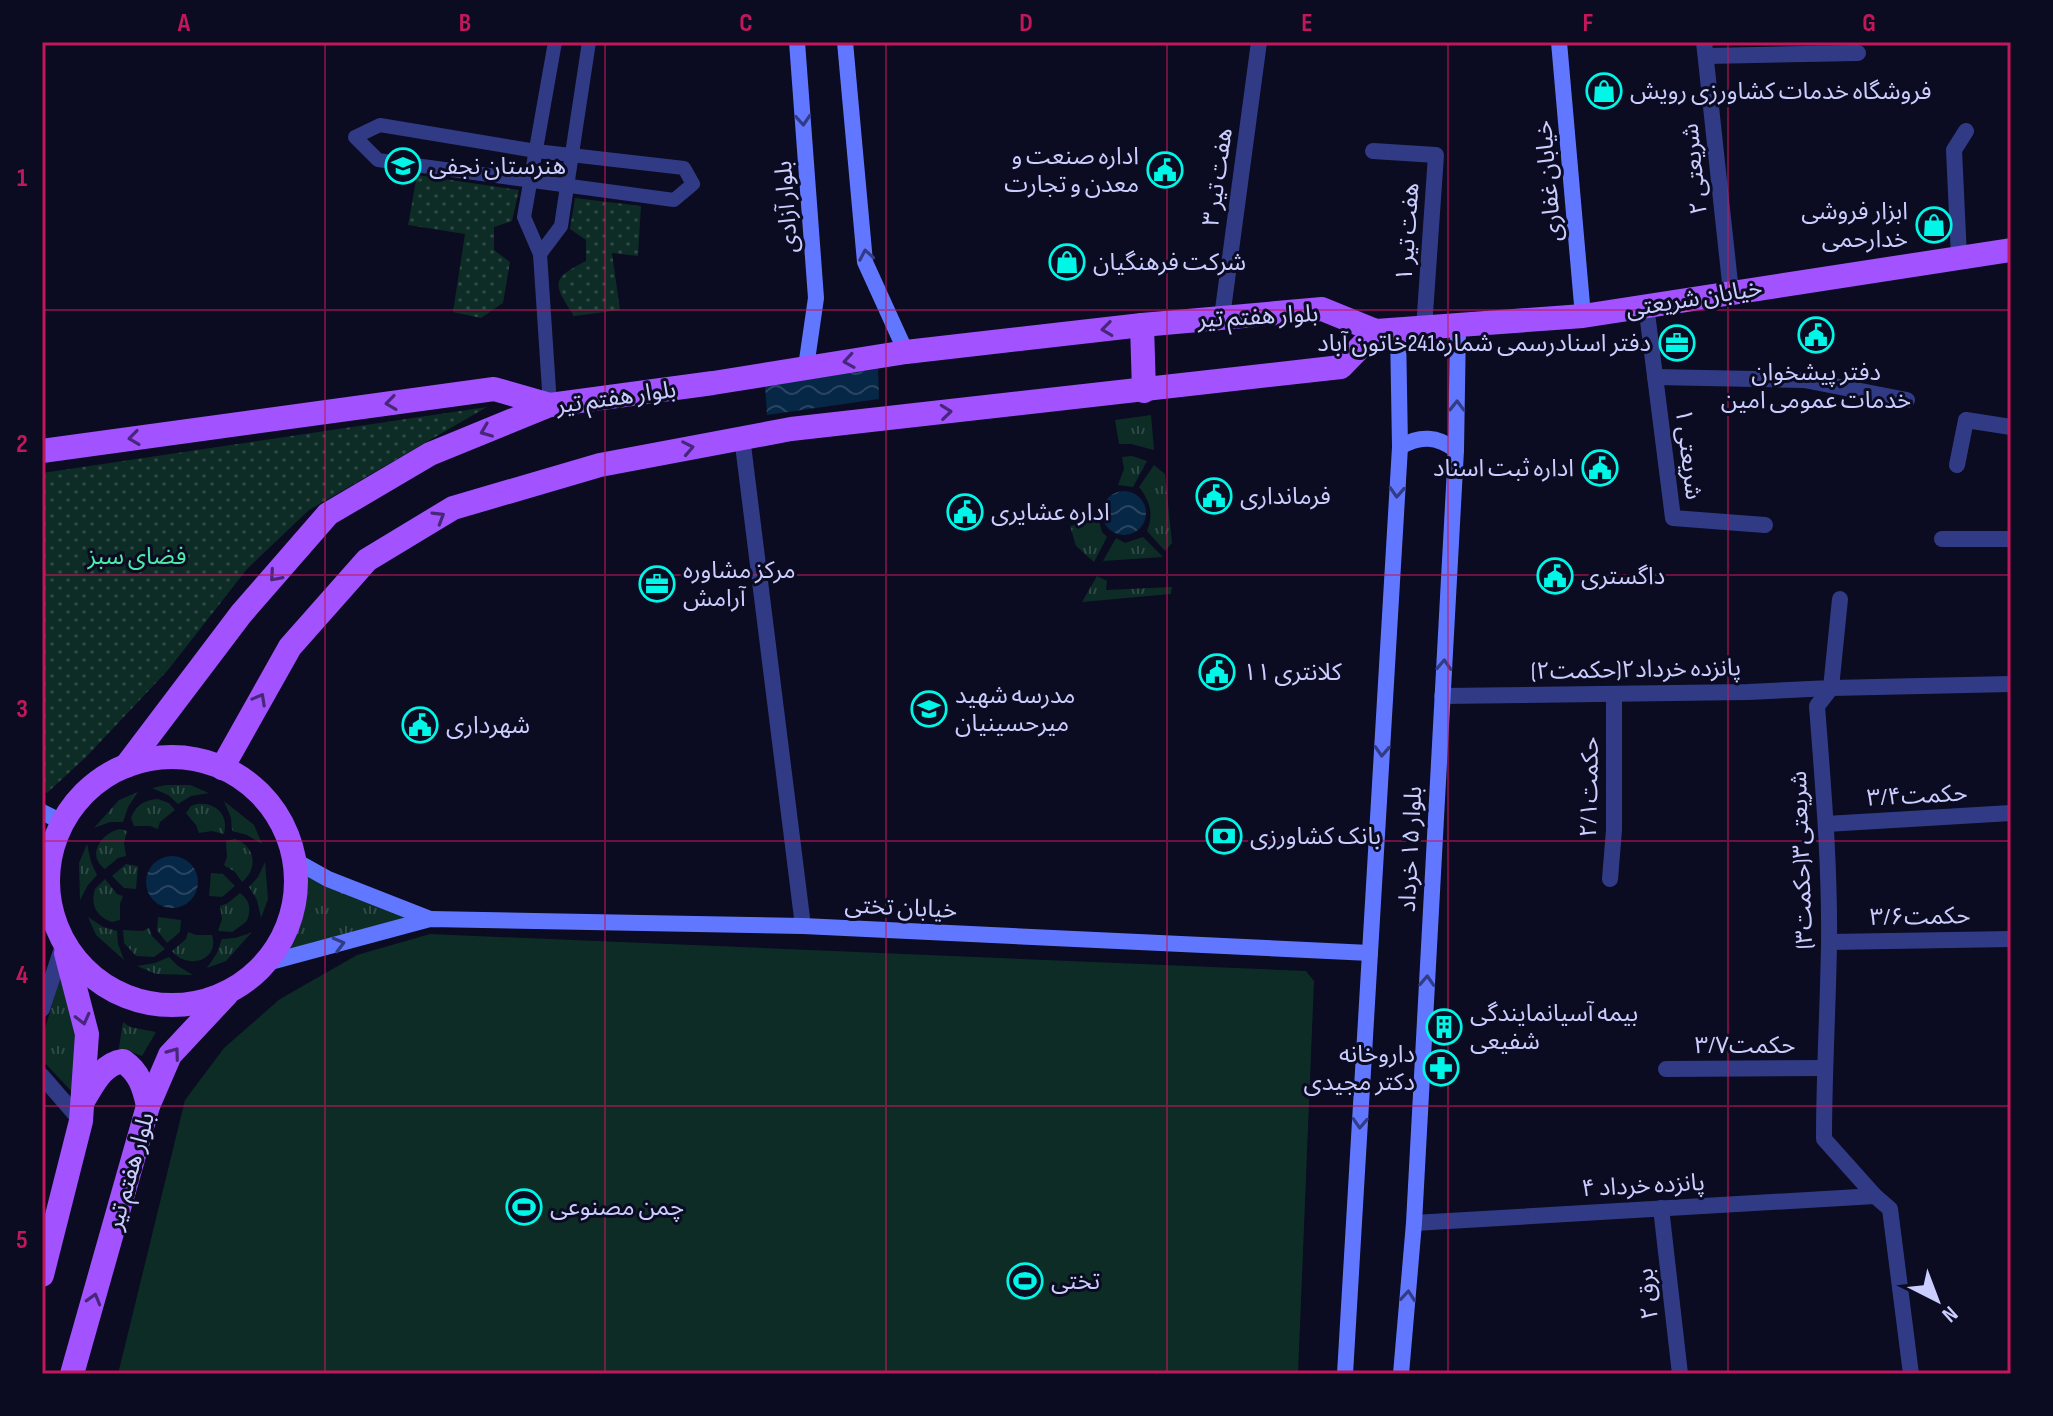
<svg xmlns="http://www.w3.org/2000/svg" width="2053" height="1416" font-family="'Sofia Sans Condensed','Noto Sans Arabic',sans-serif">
<defs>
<pattern id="grass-tufts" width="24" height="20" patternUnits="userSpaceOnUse" patternTransform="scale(2)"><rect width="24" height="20" fill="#0d2c26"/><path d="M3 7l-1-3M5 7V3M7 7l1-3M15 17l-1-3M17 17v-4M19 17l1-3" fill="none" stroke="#2f4947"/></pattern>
<pattern id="park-dots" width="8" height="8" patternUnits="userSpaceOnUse" patternTransform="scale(2)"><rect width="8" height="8" fill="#0d2c26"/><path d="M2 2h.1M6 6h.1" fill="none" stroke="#2f4947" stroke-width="1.8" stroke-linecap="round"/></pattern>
<pattern id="water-waves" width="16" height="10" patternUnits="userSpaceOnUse" patternTransform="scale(2)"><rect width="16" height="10" fill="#062745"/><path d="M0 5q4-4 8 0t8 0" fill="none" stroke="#294561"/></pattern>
</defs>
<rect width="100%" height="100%" fill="#0b0b21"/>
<g fill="url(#grass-tufts)">
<polygon points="1151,415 1154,450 1131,444 1119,444 1115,420"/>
<polygon points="1132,456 1147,461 1133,487 1118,485 1124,469 1122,457"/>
<path d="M1154 465 1165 474 1172 543 1165 551 1147 531C1154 514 1150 501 1139 487Z"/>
<polygon points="1099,521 1102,532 1107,537 1094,562 1076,546 1070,526"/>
<polygon points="1143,537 1163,557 1103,561 1116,538 1125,543"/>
<polygon points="1097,576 1107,581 1106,590 1172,587 1171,594 1082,602"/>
<polygon points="166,785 190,785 209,793 191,796 178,804 168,795 152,788"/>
<polygon points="138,792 128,807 123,822 110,822 94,828 119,800"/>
<path d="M158 799 169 803 175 810 160 822 158 829 150 826H134L131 818C136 805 144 800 158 799Z"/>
<polygon points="224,801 254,825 262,844 247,835 232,831 231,818"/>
<path d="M197 804C216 802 229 815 224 834L212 831 199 833 196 825 186 813 191 806Z"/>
<path d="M120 829 127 831 124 843 126 856 118 858 105 869C86 855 101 833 120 829Z"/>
<path d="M235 839C255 846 259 868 242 882L235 872 224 865 227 857 226 841Z"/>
<polygon points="87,844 91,862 97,875 88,885 80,900 79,863"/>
<polygon points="265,862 268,899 261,918 257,900 249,887 258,877"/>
<polygon points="126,864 138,866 136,889 124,888 112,876"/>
<path d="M300 867 417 919 272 957C295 926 300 905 300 867Z"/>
<polygon points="211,873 223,874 235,886 222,897 209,896"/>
<path d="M105 879 117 894 123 896 120 904V920L112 922C97 917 90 905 95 889Z"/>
<path d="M240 893C250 900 252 911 246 922L232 932 218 931 222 919 220 906 228 903Z"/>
<polygon points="88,917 103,927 117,931 118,944 124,960 96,935"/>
<polygon points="158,917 181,920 180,932 167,943 157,930"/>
<polygon points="149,928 152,936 165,949 154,957 136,956 124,943 123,930 143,931"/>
<path d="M188 932 196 935H212C220 961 187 970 172 951L186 939Z"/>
<polygon points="251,933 226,961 207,968 217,953 222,939 235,938"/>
<polygon points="169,957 178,966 193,975 156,974 137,966 155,963"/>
<polygon points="60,978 75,1032 76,1096 42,1060 42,1039"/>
<polygon points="123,1022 130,1027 156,1032 142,1056 131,1052 118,1054"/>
</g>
<g fill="url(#park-dots)">
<polygon points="417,175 519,190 512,221 494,227 494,250 510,262 503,303 481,318 453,312 465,234 408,225"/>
<path d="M575 198 641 206 638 256 612 253 620 310 574 316C553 284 550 279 586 261V240L570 229Z"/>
<polygon points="487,407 309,510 247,569 168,670 87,756 47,793 42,790 42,473"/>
</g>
<polygon fill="#0d2c26" points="430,934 1306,971 1314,981 1298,1374 118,1374 185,1100 224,1048 280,999 357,955"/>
<g fill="url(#water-waves)">
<polygon points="878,369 879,399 767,415 765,386"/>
<circle cx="1124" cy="513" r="22"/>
<circle cx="172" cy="882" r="26"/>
</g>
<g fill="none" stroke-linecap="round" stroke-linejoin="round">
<g stroke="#313b85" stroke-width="14">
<polygon points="380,125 536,151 684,168 693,184 674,200 378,160 355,137"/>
<polyline points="540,254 561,226 589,42"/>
<polyline points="550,405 540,254 524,217 555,42"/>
</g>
<g stroke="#313b85" stroke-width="16">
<polyline points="1704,42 1731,292"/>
<polyline points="1706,56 1858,53"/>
<polyline points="1373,151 1436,155 1424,328"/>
<polyline points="1959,257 1954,150 1966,131"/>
<polyline points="1646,305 1673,518 1765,525"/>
<polyline points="1222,317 1259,42"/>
<polyline points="1655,377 1804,380 1907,400"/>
<polyline points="742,437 803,926"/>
<polyline points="1957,465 1966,420 2011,427"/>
<polyline points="1942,539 2011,539"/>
<polyline points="1442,696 1748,692 1831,688 1840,599"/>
<polyline points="1826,824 2011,813"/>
<polyline points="1610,879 1614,830 1614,694"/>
<polyline points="1829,942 2011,939"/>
<polyline points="42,1009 63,945"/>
<polyline points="1666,1069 1824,1068"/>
<polyline points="42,1076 81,1121"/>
<polyline points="1661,1208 1680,1374"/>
<polyline points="1414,1223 1875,1196"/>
<path d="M1911 1374 1890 1209 1875 1196 1824 1139C1824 1073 1828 1009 1829 944 1830 864 1823 785 1817 706L1831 688 2011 684"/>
</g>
<g stroke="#6277ff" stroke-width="16">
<polyline points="797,42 816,298 806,367"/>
<polyline points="845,42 865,262 906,352"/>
<polyline points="1559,42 1583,316"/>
<path d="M1400 447C1420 435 1437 436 1456 450"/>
<polyline points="42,812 62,822"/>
<polyline points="294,860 328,879 430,919"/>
<polyline points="42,876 48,876"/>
<polyline points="263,964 430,919 803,926 1370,953"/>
<polyline points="1345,1374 1400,447 1398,330"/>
<polyline points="1401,1374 1414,1223 1456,450 1458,326"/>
</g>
<g stroke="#a252ff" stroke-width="24">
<polyline points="1142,325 1144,391"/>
<polyline points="42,451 494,389 550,405"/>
<circle cx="172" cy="881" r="124"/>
<polyline points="126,766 241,614 328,514 430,454 550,405 713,383 906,352 1142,325 1322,309 1376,331 1583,316 2011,250"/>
<polyline points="222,768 290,647 367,560 453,508 600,465 791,429 1341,367 1376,331"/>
<path d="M83 1101C93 1085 102 1064 123 1061 139 1072 144 1087 148 1106"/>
<polyline points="42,1275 81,1121 87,1034 66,953"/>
<polyline points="72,1374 148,1106 170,1055 227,994"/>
</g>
</g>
<defs><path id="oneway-chevron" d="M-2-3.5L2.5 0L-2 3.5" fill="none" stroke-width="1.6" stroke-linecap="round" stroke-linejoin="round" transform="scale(2)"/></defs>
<g stroke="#323c85">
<use href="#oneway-chevron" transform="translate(803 120) rotate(86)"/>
<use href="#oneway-chevron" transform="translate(866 255) rotate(-100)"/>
<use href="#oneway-chevron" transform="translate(1457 406) rotate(-89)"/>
<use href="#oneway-chevron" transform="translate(1397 492) rotate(93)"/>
<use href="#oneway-chevron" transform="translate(1444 665) rotate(-87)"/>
<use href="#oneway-chevron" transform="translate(1382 751) rotate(93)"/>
<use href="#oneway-chevron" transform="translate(339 944) rotate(-15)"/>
<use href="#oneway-chevron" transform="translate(1427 981) rotate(-87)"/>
<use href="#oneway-chevron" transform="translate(1360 1123) rotate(93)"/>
<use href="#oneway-chevron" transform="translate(1408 1296) rotate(-85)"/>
</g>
<g stroke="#47277a">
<use href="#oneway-chevron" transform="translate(1107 329) rotate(173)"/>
<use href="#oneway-chevron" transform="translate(849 361) rotate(171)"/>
<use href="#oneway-chevron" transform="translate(391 403) rotate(172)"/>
<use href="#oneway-chevron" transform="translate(946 412) rotate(-6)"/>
<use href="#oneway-chevron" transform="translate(486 431) rotate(158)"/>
<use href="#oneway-chevron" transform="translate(134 438) rotate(172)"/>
<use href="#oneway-chevron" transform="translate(688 448) rotate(-11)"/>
<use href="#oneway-chevron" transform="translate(439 517) rotate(-31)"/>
<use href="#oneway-chevron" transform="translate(275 576) rotate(131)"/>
<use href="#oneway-chevron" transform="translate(260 699) rotate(-61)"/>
<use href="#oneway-chevron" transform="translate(83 1019) rotate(76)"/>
<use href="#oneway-chevron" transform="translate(174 1053) rotate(-54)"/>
<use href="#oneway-chevron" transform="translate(94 1299) rotate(-74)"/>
</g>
<path fill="none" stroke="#c2185b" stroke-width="2" stroke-opacity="0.55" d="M325 42V1374M605 42V1374M886 42V1374M1167 42V1374M1448 42V1374M1728 42V1374M42 310H2011M42 575H2011M42 841H2011M42 1106H2011"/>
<defs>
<symbol id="shop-ring" viewBox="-11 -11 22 22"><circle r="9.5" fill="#0b0b21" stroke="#00f6e6" stroke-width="1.5"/><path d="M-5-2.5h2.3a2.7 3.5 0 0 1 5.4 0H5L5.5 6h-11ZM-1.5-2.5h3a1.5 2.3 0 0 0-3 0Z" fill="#00f6e6"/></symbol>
<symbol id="school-ring" viewBox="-11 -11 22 22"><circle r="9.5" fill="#0b0b21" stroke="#00f6e6" stroke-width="1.5"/><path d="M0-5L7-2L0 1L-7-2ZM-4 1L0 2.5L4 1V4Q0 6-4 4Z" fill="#00f6e6"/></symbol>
<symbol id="civic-ring" viewBox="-11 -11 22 22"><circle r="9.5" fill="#0b0b21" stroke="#00f6e6" stroke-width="1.5"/><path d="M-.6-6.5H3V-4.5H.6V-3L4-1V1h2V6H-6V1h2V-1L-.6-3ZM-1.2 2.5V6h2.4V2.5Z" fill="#00f6e6"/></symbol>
<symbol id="office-ring" viewBox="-11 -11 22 22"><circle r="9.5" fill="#0b0b21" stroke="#00f6e6" stroke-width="1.5"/><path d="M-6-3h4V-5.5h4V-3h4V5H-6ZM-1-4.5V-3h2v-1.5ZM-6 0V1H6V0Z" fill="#00f6e6"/></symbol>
<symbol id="bank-ring" viewBox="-11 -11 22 22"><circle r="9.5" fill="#0b0b21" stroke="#00f6e6" stroke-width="1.5"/><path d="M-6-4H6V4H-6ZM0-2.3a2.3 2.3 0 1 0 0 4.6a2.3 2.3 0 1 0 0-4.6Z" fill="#00f6e6"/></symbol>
<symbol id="building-ring" viewBox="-11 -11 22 22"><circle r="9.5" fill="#0b0b21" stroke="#00f6e6" stroke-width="1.5"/><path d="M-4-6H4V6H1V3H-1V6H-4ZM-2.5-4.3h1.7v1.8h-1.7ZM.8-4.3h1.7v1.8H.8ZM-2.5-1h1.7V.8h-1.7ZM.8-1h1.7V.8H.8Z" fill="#00f6e6"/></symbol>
<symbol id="pharmacy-ring" viewBox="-11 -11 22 22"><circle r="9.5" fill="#0b0b21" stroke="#00f6e6" stroke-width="1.5"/><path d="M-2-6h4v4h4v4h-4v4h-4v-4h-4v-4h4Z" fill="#00f6e6"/></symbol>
<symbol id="stadium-ring" viewBox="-11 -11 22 22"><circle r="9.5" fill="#0b0b21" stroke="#00f6e6" stroke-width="1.5"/><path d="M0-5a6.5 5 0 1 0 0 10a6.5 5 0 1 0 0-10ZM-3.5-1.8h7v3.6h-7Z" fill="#00f6e6"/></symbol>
</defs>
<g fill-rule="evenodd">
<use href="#shop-ring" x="1584" y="71" width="40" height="40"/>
<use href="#school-ring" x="383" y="146" width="40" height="40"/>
<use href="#civic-ring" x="1145" y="150" width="40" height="40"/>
<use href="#shop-ring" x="1914" y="205" width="40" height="40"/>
<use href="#shop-ring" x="1047" y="242" width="40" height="40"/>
<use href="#civic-ring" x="1796" y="315" width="40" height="40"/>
<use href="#office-ring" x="1657" y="323" width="40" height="40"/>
<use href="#civic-ring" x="1580" y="448" width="40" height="40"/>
<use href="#civic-ring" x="1194" y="476" width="40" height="40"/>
<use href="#civic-ring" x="945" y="492" width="40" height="40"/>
<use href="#civic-ring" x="1535" y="556" width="40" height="40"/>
<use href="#office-ring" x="637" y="564" width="40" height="40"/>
<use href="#civic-ring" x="1197" y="652" width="40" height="40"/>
<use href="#school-ring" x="909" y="689" width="40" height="40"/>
<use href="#civic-ring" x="400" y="705" width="40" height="40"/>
<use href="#bank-ring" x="1204" y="816" width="40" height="40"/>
<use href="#building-ring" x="1424" y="1007" width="40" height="40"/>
<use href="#pharmacy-ring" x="1421" y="1048" width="40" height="40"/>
<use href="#stadium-ring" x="504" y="1187" width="40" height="40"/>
<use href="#stadium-ring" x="1005" y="1261" width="40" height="40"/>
</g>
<g text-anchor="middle" stroke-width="6" stroke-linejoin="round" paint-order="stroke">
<g font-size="24" fill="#cbcdff" stroke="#0b0b21" text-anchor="start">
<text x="1630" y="99">فروشگاه خدمات کشاورزی رویش</text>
<text x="1139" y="164" text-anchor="end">اداره صنعت و<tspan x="1139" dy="28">معدن و تجارت</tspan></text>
<text x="429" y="174">هنرستان نجفی</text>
<text x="1908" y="219" text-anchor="end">ابزار فروشی<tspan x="1908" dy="28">خدارحمی</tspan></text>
<text x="1093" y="270">شرکت فرهنگیان</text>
<text x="1651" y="351" text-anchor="end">دفتر اسنادرسمی شماره241خاتون آباد</text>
<text x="1816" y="380" text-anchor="middle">دفتر پیشخوان<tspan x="1816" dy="28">خدمات عمومی امین</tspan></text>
<text x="1574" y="476" text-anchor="end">اداره ثبت اسناد</text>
<text x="1240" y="504">فرمانداری</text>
<text x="991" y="520">اداره عشایری</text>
<text x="683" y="578">مرکز مشاوره<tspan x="683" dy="28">آرامش</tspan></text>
<text x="1581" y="584">داگستری</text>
<text x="1243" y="680">کلانتری ۱۱</text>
<text x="955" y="703">مدرسه شهید<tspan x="955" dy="28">میرحسینیان</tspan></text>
<text x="446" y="733">شهرداری</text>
<text x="1250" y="844">بانک کشاورزی</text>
<text x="1470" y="1021">بیمه آسیانمایندگی<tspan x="1470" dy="28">شفیعی</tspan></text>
<text x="1415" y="1062" text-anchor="end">داروخانه<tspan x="1415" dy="28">دکتر مجیدی</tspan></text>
<text x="550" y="1215">چمن مصنوعی</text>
<text x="1051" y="1289">تختی</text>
</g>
<g font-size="24" fill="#cbcdff" stroke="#0b0b21">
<text transform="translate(1694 169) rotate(-96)" y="8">شریعتی ۲</text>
<text transform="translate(1217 177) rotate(-82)" y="8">هفت تیر ۳</text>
<text transform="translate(1548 181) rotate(-95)" y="8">خیابان غفاری</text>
<text transform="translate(786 207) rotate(-94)" y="8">بلوار آزادی</text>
<text transform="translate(1407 232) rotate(-86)" y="8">هفت تیر ۱</text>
<text transform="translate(1694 298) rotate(-9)" y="8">خیابان شریعتی</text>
<text transform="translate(1258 316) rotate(-3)" y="8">بلوار هفتم تیر</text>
<text transform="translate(616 397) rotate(-8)" y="8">بلوار هفتم تیر</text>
<text transform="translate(1689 454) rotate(83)" y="8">شریعتی ۱</text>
<text transform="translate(1636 669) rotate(-1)" y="8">پانزده خرداد۲(حکمت۲)</text>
<text transform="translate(1589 787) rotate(-89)" y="8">حکمت۲/۱</text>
<text transform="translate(1917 795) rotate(-3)" y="8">حکمت۳/۴</text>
<text transform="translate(1410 849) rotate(-87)" y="8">بلوار ۱۵ خرداد</text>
<text transform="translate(1801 860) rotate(-92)" y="8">شریعتی۳(حکمت۳)</text>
<text transform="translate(901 907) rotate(3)" y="8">خیابان تختی</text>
<text transform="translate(1920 916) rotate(-1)" y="8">حکمت۳/۶</text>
<text x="1745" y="1053">حکمت۳/۷</text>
<text transform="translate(130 1171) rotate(-74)" y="8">بلوار هفتم تیر</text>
<text transform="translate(1643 1185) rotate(-3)" y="8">پانزده خرداد ۴</text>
<text transform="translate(1647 1294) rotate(-96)" y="8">برق ۲</text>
</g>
<g font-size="24" fill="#4beba9" stroke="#0b0b21">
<text x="137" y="564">فضای سبز</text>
</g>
</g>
<rect width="2053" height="1416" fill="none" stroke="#0b0b21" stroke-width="88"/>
<g transform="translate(1937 1300) rotate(138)" stroke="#0b0b21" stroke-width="6" paint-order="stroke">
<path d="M0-6L14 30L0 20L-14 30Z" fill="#cbcdff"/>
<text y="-12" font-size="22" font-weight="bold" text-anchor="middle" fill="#cbcdff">N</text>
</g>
<rect x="44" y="44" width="1965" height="1328" fill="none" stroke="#c2185b" stroke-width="3"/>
<g font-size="26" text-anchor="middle" font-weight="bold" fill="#c2185b">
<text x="184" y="31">A</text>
<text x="465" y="31">B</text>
<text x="746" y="31">C</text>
<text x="1026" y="31">D</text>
<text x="1307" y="31">E</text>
<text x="1588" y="31">F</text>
<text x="1869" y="31">G</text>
<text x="22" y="186">1</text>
<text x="22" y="452">2</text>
<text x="22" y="717">3</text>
<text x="22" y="983">4</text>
<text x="22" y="1248">5</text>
</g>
</svg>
